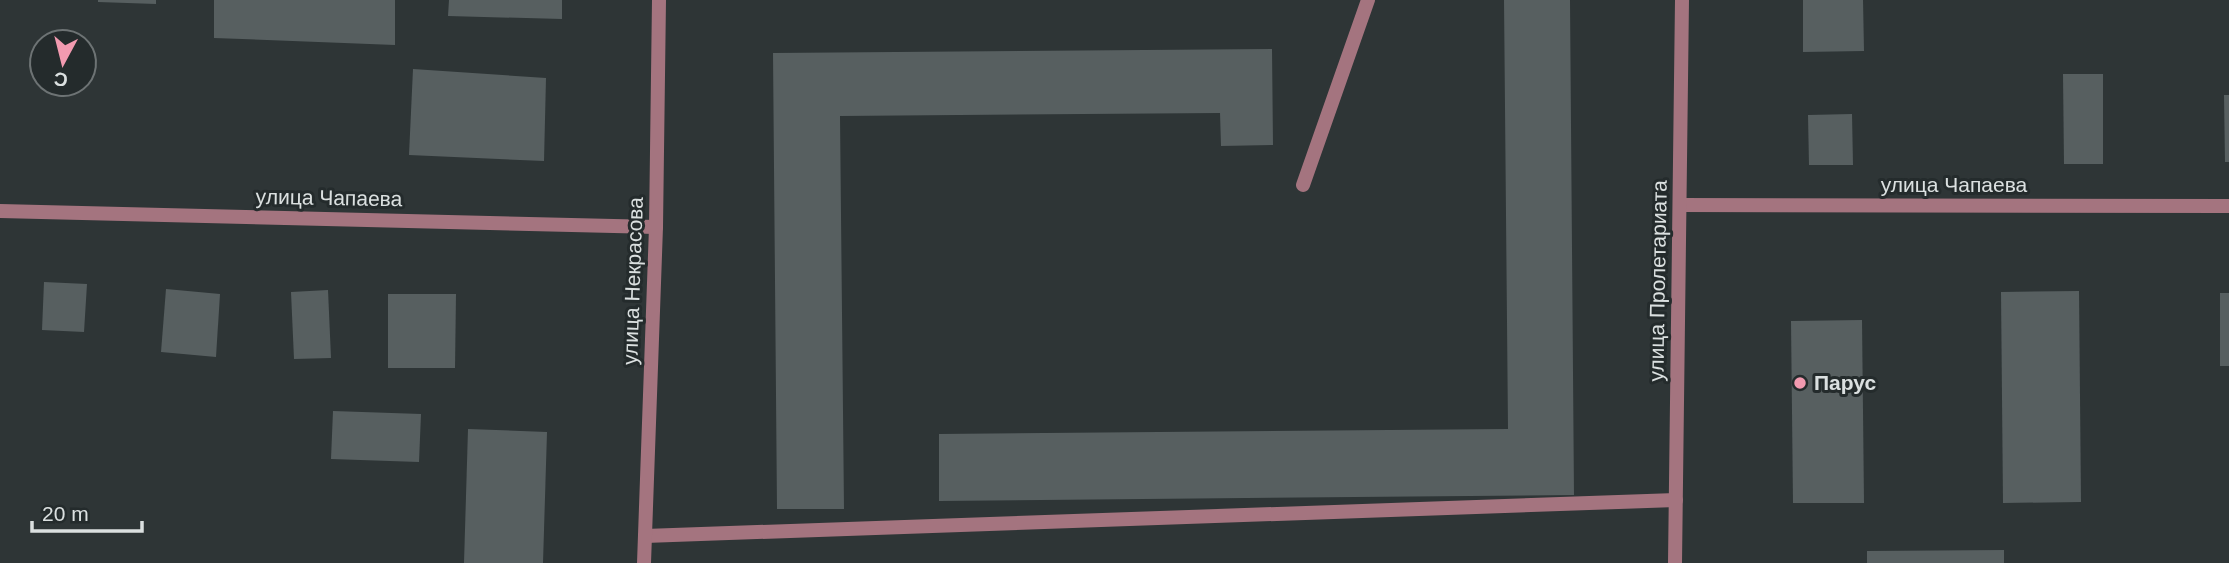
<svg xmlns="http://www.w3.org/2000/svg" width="2229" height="563" font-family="Helvetica,sans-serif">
<rect width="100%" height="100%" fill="#2e3536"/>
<g fill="#575f60">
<polygon points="98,0 156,0 156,4 98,2"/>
<polygon points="214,0 395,0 395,45 214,38"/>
<polygon points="449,0 562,0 562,19 448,16"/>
<polygon points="1504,0 1570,0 1574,495 939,501 939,434 1508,429"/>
<polygon points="1803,0 1863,0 1864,51 1803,52"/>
<polygon points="1272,49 1273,145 1221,146 1220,113 840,116 844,509 777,509 773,53"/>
<polygon points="413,69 546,78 544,161 409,155"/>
<polygon points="2063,74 2103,74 2103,164 2064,164"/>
<polygon points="2224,95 2229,95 2229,162 2225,162"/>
<polygon points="1852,114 1853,165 1809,165 1808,115"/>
<polygon points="44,282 87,284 84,332 42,330"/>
<polygon points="166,289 220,294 216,357 161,352"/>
<polygon points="328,290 331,358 294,359 291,292"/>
<polygon points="2079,291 2081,502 2003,503 2001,292"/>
<rect x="2220" y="293" width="9" height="73"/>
<polygon points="388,294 456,294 455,368 388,368"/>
<polygon points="1862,320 1864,503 1793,503 1791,321"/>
<polygon points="333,411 421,414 419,462 331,459"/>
<polygon points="468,429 547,432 543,563 464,563"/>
<polygon points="2004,550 2004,563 1867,563 1867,551"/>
</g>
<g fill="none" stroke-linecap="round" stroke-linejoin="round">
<g stroke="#a4747f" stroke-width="14">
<polyline points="1303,185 1368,0"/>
<polyline points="645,536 1676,500"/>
</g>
<g stroke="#a4747f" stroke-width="14">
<polyline points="1680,205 2229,206"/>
<polyline points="0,211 656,227"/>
<polyline points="1675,563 1682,0"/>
</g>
<polyline stroke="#a4747f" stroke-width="14" points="644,563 656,227 659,0"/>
</g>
<circle fill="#f29ab0" stroke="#242b2c" stroke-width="2.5" cx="1800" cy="383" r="7"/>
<g text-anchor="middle" stroke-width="6" stroke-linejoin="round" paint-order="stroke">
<g font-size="21" fill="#dbe0e0" stroke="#242b2c">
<text x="1954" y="192">улица Чапаева</text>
<text transform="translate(329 198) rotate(1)" y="7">улица Чапаева</text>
<text transform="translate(633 281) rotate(-88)" y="7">улица Некрасова</text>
<text transform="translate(1658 281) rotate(-89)" y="7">улица Пролетариата</text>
</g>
<g font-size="21" font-weight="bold" fill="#dbe0e0" stroke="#242b2c" text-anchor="start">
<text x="1814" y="390">Парус</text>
</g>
</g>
<g transform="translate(63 63) rotate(187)"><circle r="33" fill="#242b2c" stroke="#6d7374" stroke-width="2"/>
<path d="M0-5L12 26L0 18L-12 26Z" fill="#f29ab0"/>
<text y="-10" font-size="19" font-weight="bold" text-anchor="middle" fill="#dbe0e0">С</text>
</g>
<path d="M32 521v10h110v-10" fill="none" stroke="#dbe0e0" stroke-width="3.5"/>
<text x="42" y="521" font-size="21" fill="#dbe0e0" stroke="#242b2c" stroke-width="5" paint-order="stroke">20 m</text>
</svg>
